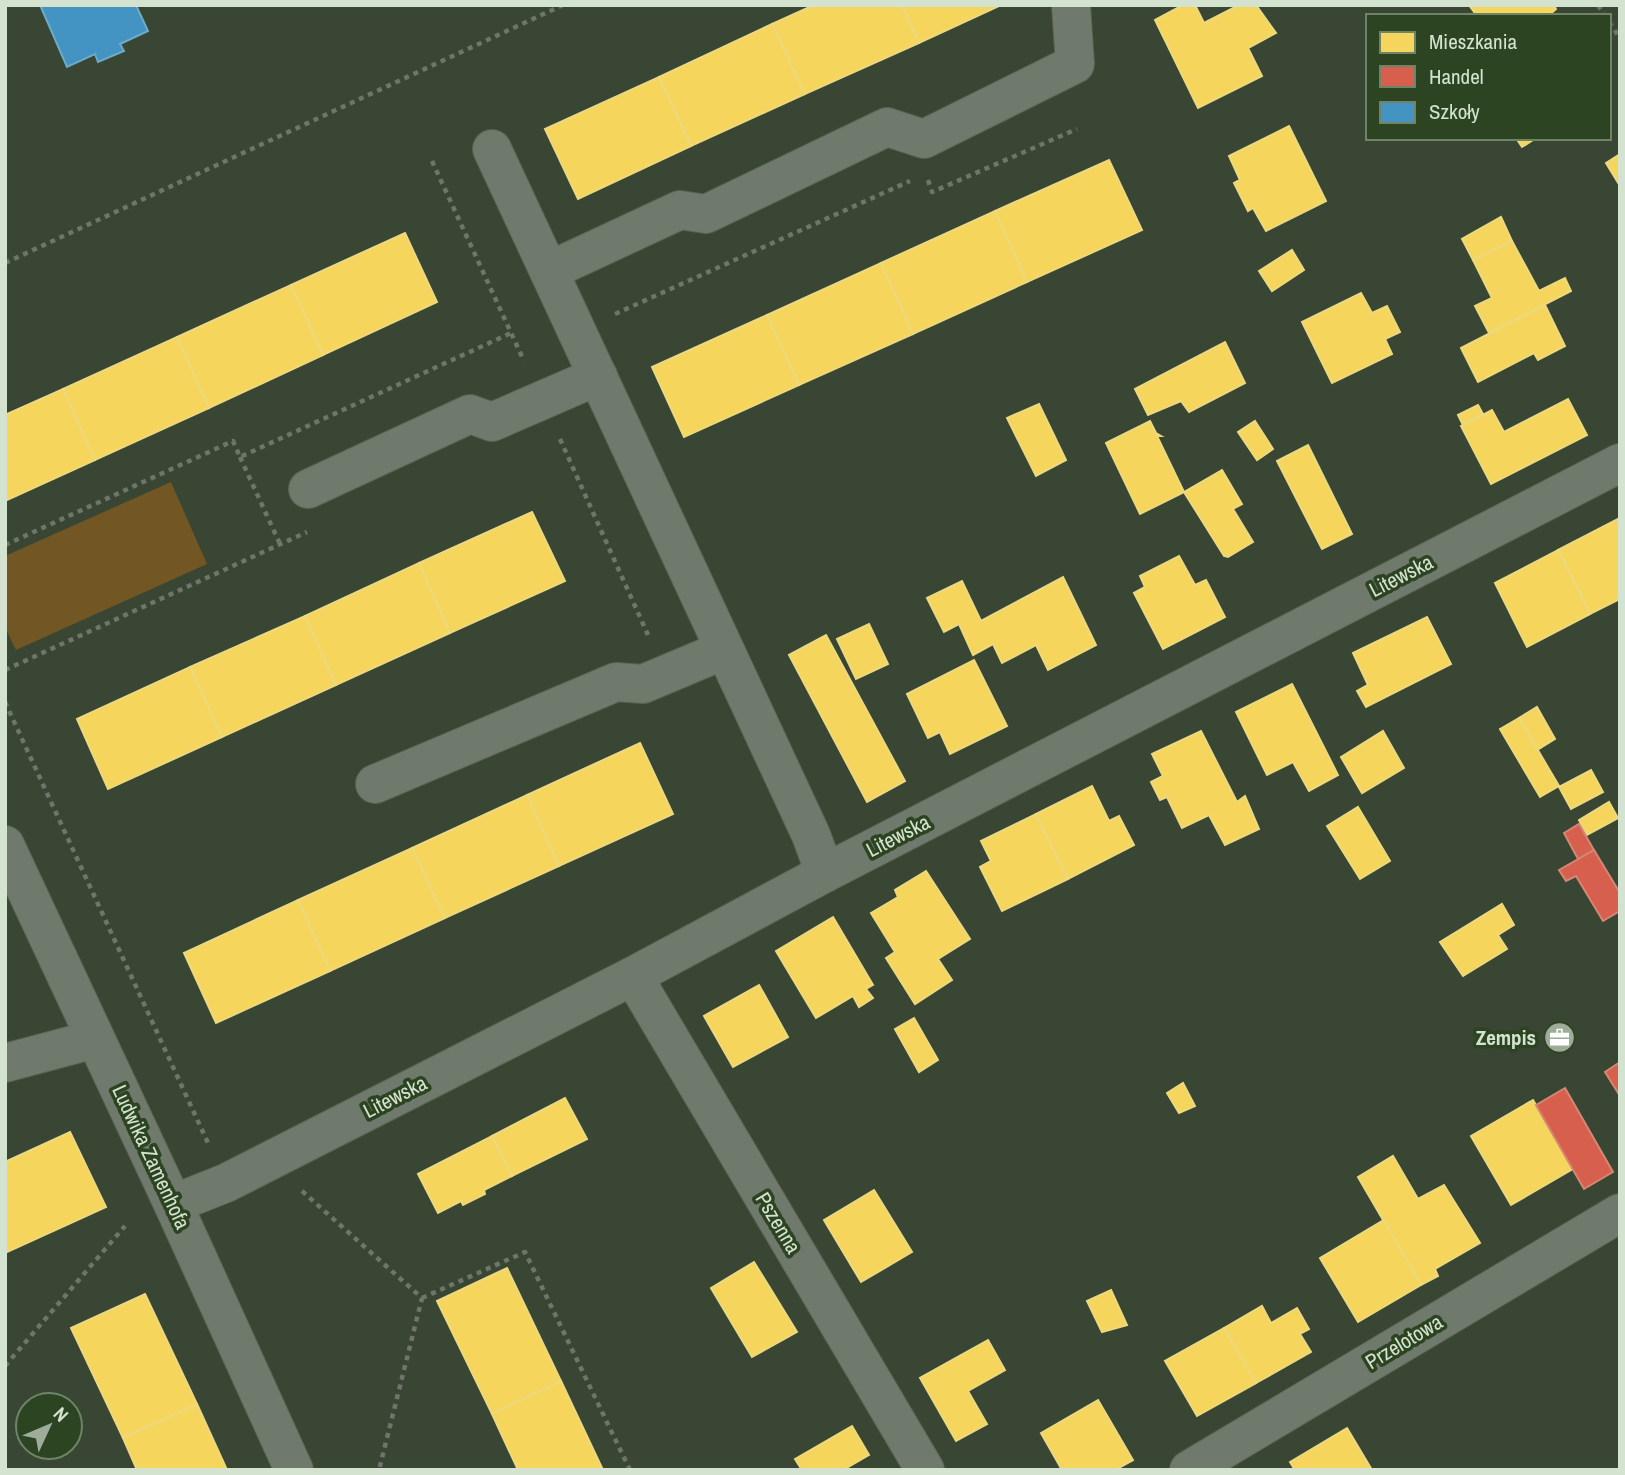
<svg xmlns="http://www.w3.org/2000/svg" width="1625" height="1475" font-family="'Archivo Narrow',sans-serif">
<rect width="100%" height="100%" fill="#3a4634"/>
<polygon fill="#725624" points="171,482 207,564 16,650 5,627 5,556"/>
<g fill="#f6d55c" stroke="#ecd97e" stroke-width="2">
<polygon points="814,5 902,5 919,43 805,94 772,24"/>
<polygon points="902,5 1001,5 919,43"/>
<polygon points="1183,5 1195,5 1204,23 1239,5 1256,5 1276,33 1248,48 1262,76 1198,108 1155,20"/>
<polygon points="1469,5 1554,5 1556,9 1548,16 1477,16"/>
<polygon points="772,24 805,94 691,146 659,77"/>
<polygon points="659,77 691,146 578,199 545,129"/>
<polygon points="1289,126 1326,201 1266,231 1253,208 1248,211 1234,183 1240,180 1229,156"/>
<polygon points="1516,138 1536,138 1522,147"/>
<polygon points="1620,154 1620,186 1606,163"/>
<polygon points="1109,160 1142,230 1027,282 995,211"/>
<polygon points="995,211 1027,282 913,334 881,263"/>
<polygon points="1501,217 1512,241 1473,260 1462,239"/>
<polygon points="405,233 437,302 323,355 291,285"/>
<polygon points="1512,241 1539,291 1565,278 1571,291 1489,333 1475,306 1492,298 1473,260"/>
<polygon points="1292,250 1304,270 1272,291 1259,271"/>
<polygon points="881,263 913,334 799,385 767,315"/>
<polygon points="291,285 323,355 209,408 177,337"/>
<polygon points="1361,293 1372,313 1387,306 1400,332 1385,339 1392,354 1332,383 1302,322"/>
<polygon points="1545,305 1565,346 1538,360 1534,353 1478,382 1461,348"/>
<polygon points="767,315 799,385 684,437 652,367"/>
<polygon points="177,337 209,408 95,460 63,389"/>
<polygon points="1225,342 1245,383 1189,412 1181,401 1148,415 1135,389"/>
<polygon points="63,389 95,460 5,501 5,415"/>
<polygon points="1568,399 1587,435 1491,484 1461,426 1492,410 1504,432"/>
<polygon points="1039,404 1066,460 1036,476 1007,418"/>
<polygon points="1478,405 1483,414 1463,425 1458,415"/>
<polygon points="1150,421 1156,433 1161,436 1157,436 1184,492 1140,514 1106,443"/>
<polygon points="1255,421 1273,449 1257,460 1238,432"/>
<polygon points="1308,445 1352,534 1322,549 1277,461"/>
<polygon points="1222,470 1242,504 1233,509 1253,542 1228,557 1224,556 1184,492"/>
<polygon points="532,512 565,581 450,633 419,563"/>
<polygon points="1620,518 1620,599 1590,614 1558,550"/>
<polygon points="1558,550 1590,614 1527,647 1495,583"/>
<polygon points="1179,556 1195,585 1206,580 1225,617 1163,649 1134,593 1145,587 1140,576"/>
<polygon points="419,563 450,633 336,685 305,616"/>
<polygon points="1063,577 1096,645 1048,670 1036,645 1002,663 993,644 973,655 959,624 944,632 927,598 962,581 981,621"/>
<polygon points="305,616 336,685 222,737 190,667"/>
<polygon points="1427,617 1451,664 1366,707 1357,691 1368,685 1353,653"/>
<polygon points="869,624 888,664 856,679 837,639"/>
<polygon points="826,635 905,781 867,802 789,655"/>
<polygon points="974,660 1007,726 950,754 940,732 928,738 907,694"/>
<polygon points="190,667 222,737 108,789 77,719"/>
<polygon points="1292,684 1338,775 1309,791 1293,762 1267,775 1236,712"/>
<polygon points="1537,707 1555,739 1537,750 1519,718"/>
<polygon points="1519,718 1559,786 1540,797 1500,729"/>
<polygon points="1201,731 1237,802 1245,796 1259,829 1225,845 1209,815 1182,828 1167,797 1160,800 1151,782 1163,776 1152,754"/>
<polygon points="1383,731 1404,768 1362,793 1341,757"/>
<polygon points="640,743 673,814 559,866 527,795"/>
<polygon points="1591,770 1603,792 1571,809 1559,787"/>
<polygon points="1092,786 1109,821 1119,816 1134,845 1068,879 1036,814"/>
<polygon points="527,795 559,866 445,918 412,848"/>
<polygon points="1609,802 1618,818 1587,835 1579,820"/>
<polygon points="1358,807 1390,861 1360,879 1327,826"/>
<polygon points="1036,814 1068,879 1002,911 980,867 991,861 981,841"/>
<polygon points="412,848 445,918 330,971 298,900"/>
<polygon points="926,871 970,939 938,959 952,980 915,1004 886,958 895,952 871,913 898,897 895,890"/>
<polygon points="298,900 330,971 216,1023 184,953"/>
<polygon points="1502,904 1514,925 1498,935 1507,949 1463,976 1440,942"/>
<polygon points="833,917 873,985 866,989 873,998 859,1007 853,996 816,1018 776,951"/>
<polygon points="759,985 788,1037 733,1067 704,1016"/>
<polygon points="914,1018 938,1060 919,1072 895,1029"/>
<polygon points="1183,1083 1195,1106 1179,1113 1167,1093"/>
<polygon points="565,1098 587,1139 512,1176 492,1136"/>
<polygon points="1533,1100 1573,1169 1511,1205 1471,1136"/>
<polygon points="70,1132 106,1207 5,1253 5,1162"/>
<polygon points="492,1136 512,1176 484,1190 485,1194 463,1205 461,1201 438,1213 418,1174"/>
<polygon points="1393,1156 1418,1199 1444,1185 1480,1243 1435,1269 1438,1276 1421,1285 1358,1177"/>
<polygon points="874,1190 912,1252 861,1282 824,1220"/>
<polygon points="1384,1220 1421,1285 1358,1322 1320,1258"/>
<polygon points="754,1262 797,1332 752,1357 711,1288"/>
<polygon points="507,1268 561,1381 492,1414 437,1301"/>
<polygon points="1111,1290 1127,1325 1102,1332 1087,1301"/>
<polygon points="145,1294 197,1404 123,1438 71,1328"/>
<polygon points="1262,1306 1271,1323 1297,1308 1309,1329 1300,1334 1311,1352 1256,1383 1224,1328"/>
<polygon points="1224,1328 1256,1383 1197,1416 1165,1361"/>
<polygon points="988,1340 1005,1370 968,1391 987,1424 956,1441 920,1378"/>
<polygon points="561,1381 603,1470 518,1470 492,1414"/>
<polygon points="1098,1400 1133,1460 1115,1470 1062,1470 1041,1433"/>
<polygon points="197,1404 227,1470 137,1470 123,1438"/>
<polygon points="852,1426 869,1455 843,1470 802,1470 795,1459"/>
<polygon points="1347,1428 1372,1470 1295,1470 1290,1462"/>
</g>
<g fill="#d6604d" stroke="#d58774" stroke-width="2">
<polygon points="1579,824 1594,850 1578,859 1564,833"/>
<polygon points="1594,850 1620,893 1620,911 1603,921 1576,876 1566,881 1559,870"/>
<polygon points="1620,1062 1620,1096 1605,1072"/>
<polygon points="1565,1088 1613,1172 1584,1189 1536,1105"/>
</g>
<polygon fill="#4393c3" stroke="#6eabc7" stroke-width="2" points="40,5 136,5 148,31 120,44 124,51 98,62 95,54 67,67"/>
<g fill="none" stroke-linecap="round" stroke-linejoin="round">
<defs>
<g id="minor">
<polyline points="492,149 811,835 825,873"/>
<polyline points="549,271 680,210 706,214 887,127 924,139 1075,64 1071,5"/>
<polyline points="308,489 470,414 492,422 598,376"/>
<polyline points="375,784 616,682 643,684 724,650"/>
<polyline points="5,845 173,1204 294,1470"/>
<polyline points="633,976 925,1470"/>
<polyline points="5,1063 95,1039"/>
<polyline points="173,1204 226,1183 633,976 825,873 1620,463"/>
<polyline points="1189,1470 1620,1213"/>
</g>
</defs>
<use href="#minor" stroke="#586353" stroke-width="40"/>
<g stroke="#6e766a" stroke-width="4.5" stroke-dasharray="5 5" stroke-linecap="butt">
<polyline points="1598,5 1605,16"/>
<polyline points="1609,22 1620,38"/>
<polyline points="432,161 524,361"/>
<polyline points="928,180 932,192 1077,129"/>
<polyline points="5,263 563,5"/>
<polyline points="615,314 910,181"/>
<polyline points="560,439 648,635"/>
<polyline points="240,457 280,544"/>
<polyline points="5,545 233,441 240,457 511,333"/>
<polyline points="5,670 307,532"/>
<polyline points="5,702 208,1143"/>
<polyline points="302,1191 422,1298 379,1470"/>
<polyline points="422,1298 525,1252 630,1470"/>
<polyline points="5,1366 125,1226"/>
</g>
<use href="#minor" stroke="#707a6c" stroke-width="38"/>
</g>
<defs>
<symbol id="office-disc" viewBox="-11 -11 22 22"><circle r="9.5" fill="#9eac99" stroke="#2c4422"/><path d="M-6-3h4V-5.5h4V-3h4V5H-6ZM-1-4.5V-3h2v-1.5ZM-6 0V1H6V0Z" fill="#fff"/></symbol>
</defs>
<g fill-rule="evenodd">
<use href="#office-disc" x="1542" y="1020" width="35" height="35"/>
</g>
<g text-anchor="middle" stroke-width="7" stroke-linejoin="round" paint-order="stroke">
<g font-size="21" fill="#d4e3cf" stroke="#2c4422">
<text transform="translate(1401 576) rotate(-27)" y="7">Litewska</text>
<text transform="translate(898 836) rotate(-27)" y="7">Litewska</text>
<text transform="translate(395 1097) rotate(-27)" y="7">Litewska</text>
<text transform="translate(151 1157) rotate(65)" y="7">Ludwika Zamenhofa</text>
<text transform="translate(778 1223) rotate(59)" y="7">Pszenna</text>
<text transform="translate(1404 1342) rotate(-31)" y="7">Przelotowa</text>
</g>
<g font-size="21" font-weight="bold" fill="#d4e3cf" stroke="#2c4422" text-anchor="end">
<text x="1536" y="1045">Zempis</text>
</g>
</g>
<rect width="1625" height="1475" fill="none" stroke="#d4e3cf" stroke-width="14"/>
<rect x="1366" y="14" width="245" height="126" fill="#2c4422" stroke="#6f8467" stroke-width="2"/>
<rect x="1380" y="32" width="35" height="21" fill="#f6d55c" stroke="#6f8467" stroke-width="2"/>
<text x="1429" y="49" font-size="21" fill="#d4e3cf">Mieszkania</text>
<rect x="1380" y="66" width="35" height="21" fill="#d6604d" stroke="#6f8467" stroke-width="2"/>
<text x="1429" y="84" font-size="21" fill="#d4e3cf">Handel</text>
<rect x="1380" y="102" width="35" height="21" fill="#4393c3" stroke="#6f8467" stroke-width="2"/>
<text x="1429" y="119" font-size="21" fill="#d4e3cf">Szkoły</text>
<g transform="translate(49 1426) rotate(46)"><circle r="33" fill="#2c4422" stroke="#6f8467" stroke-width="2"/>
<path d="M0-5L12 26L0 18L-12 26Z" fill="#9eac99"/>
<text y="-10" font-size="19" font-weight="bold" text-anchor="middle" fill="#d4e3cf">N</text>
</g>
</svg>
